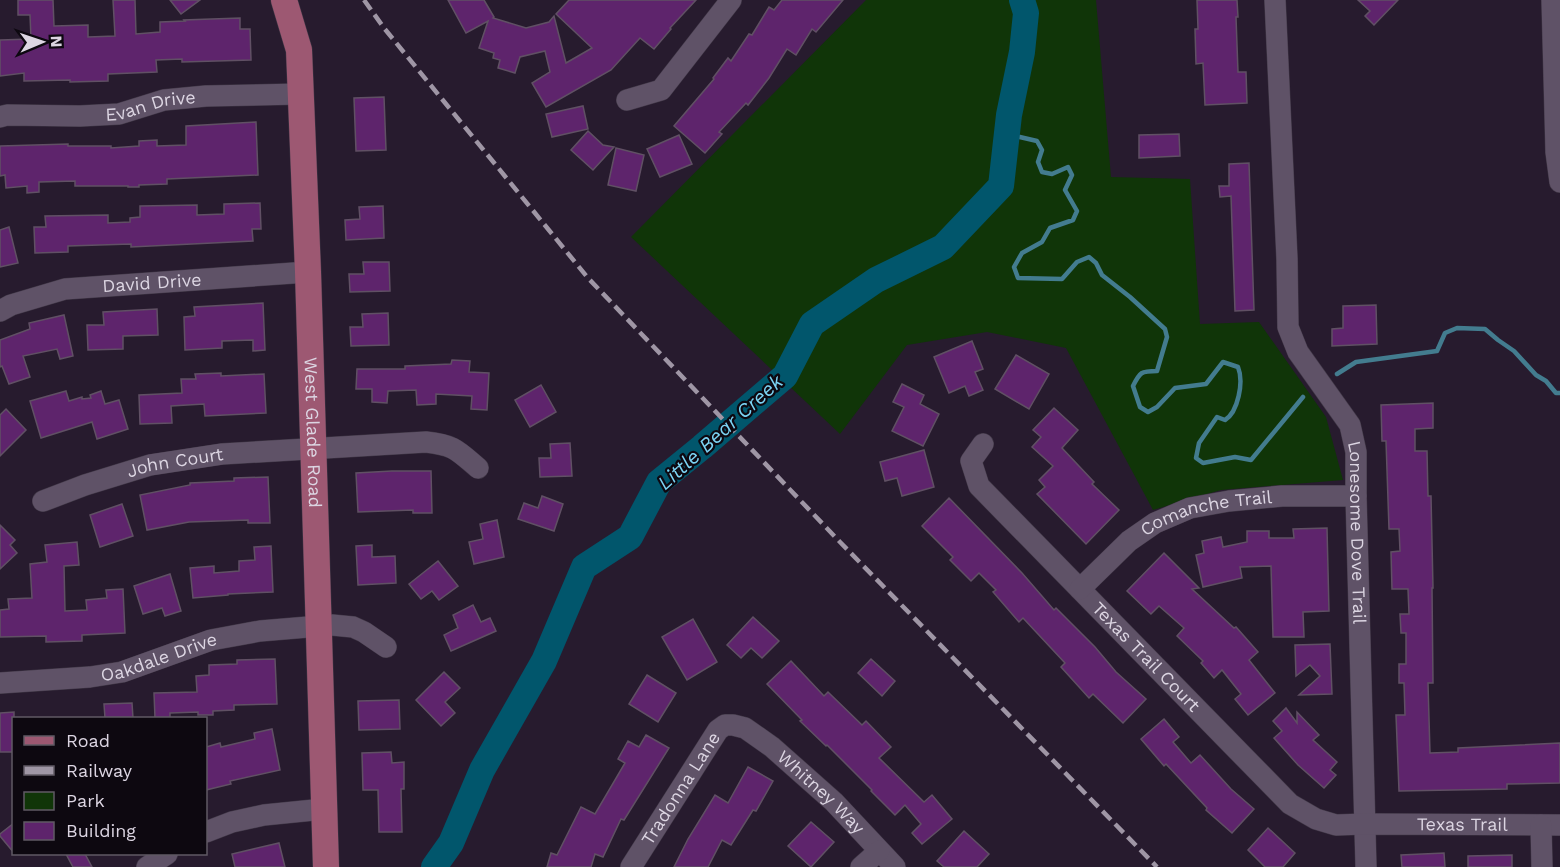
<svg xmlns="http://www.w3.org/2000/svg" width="1560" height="867" font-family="'Work Sans',sans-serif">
<rect width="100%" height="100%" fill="#271b2e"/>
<polygon fill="#103508" points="866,0 1096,0 1111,177 1190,179 1200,324 1259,322 1326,417 1343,480 1221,490 1153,510 1066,348 987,332 907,345 840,434 631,237"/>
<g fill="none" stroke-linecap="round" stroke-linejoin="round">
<g stroke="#437c8f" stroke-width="4.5">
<path d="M1007 134 1037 141 1042 150 1038 162 1042 172 1052 174 1068 167 1072 175 1065 190 1077 211 1073 220 1050 228 1042 242 1022 253 1014 267 1018 278 1062 279 1077 262 1089 257 1096 263 1102 275 1130 297 1165 329 1167 337 1157 371C1141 371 1140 372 1133 386L1140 407 1148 412 1157 407 1175 388 1206 384 1223 362 1238 367C1244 382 1238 412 1225 420L1217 417 1199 443 1196 458 1203 463 1235 457 1251 460 1303 397"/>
<polyline points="1337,374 1356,362 1437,351 1445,333 1457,328 1485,329 1498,340 1514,351 1536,375 1546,381 1556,393 1560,393"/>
</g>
<polyline stroke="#01566c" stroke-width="26" points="434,867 451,843 482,770 544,661 584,567 630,537 659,482 702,447 785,376 812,324 876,280 943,247 1001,186 1009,115 1022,52 1026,13 1022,0"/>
</g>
<g fill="#5e246c" stroke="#605064" stroke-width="1.5">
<polygon points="18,0 53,0 54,26 88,25 88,37 115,36 113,0 135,0 136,34 160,32 160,22 185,21 184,20 240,18 240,29 250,29 251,60 182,62 182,59 156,60 157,72 108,74 108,81 70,82 70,80 24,81 24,73 0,76 0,40 31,39 30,15 18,15"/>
<polygon points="170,0 200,0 181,14"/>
<polygon points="448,0 484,0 494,17 493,18 526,28 549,22 554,16 566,63 592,48 556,14 569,0 696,0 670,28 671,29 654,49 640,38 611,70 546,107 532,83 550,72 545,51 520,57 515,73 498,68 500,60 493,58 494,53 479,48 488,21 466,33"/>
<polygon points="782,0 843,0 816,32 812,29 796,55 787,49 769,78 748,105 746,103 719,132 722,134 705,153 674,126 714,79 713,78 728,58 731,61 749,34 752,35 769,7 774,10"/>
<polygon points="1197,0 1237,0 1238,17 1236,17 1238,72 1246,72 1247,103 1205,105 1203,63 1196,64 1195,29 1198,29"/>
<polygon points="1358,0 1398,0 1374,25 1365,16 1370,11"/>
<polygon points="384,97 386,150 356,151 354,98"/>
<polygon points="583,106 588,129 552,137 546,114"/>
<polygon points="256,122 258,175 167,179 167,184 139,185 139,187 128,187 128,186 75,186 75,181 39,182 39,192 27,193 27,186 6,188 5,175 0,176 0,146 68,144 68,146 111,146 111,148 139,146 139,141 157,140 157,146 186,145 186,126"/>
<polygon points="588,131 603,145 614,147 593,170 571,150"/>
<polygon points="1179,134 1180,156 1139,158 1139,135"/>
<polygon points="679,135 692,164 660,177 647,149"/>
<polygon points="616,148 644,155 636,191 608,185"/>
<polygon points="1249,163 1254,310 1235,311 1231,196 1220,197 1219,186 1229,186 1229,164"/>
<polygon points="260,203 261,229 252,229 253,241 131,247 131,244 68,246 68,252 35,253 34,227 46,227 45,216 108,215 108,223 130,222 130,218 140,217 140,206 197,205 197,215 224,214 224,204"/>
<polygon points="383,206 384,238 346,240 345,220 360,219 359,207"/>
<polygon points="9,227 18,263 0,267 0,230"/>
<polygon points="363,262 389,262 390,291 350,292 349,274 364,274"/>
<polygon points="263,303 265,350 253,351 253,340 222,341 222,348 185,350 184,317 195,316 194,307"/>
<polygon points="1376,305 1377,344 1332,346 1332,329 1343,328 1343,306"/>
<polygon points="157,309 158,335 123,336 123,349 88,350 87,325 104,325 103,312"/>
<polygon points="388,313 389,345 351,346 350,327 363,327 362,314"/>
<polygon points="64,315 73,356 60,359 57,349 23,356 30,377 9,384 2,366 0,367 0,340 30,329 29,323"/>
<polygon points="972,341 983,369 975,372 983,390 969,396 965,386 949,393 934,357"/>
<polygon points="1016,355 1049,374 1029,409 995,389"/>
<polygon points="452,360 470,361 469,372 489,373 487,410 471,409 472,396 436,394 436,404 417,405 416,390 388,391 387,403 372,402 372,389 356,389 357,369 405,369 405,366 451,364"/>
<polygon points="221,373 221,376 264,374 266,413 205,416 204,404 171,406 172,423 140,424 139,395 182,393 181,379 196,379 195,374"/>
<polygon points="902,384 924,395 920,404 939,414 923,446 892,431 904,407 893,402"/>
<polygon points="541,385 556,412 530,427 515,400"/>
<polygon points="66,391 69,401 82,397 82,399 91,398 90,395 101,391 105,404 119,400 128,429 97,439 92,422 41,438 30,401"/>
<polygon points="1433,403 1433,428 1415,429 1415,451 1427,451 1428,496 1431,496 1433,588 1432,588 1433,683 1428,683 1430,753 1458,752 1458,748 1560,743 1560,783 1507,784 1507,789 1399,791 1396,715 1405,715 1404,683 1399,683 1399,664 1406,664 1406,633 1401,633 1400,614 1409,614 1408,589 1392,589 1391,552 1400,551 1399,529 1389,529 1386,441 1382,441 1381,405"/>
<polygon points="1054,408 1078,430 1062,448 1094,482 1092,484 1119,510 1086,544 1037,494 1045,487 1039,480 1053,466 1032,447 1041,437 1033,430"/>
<polygon points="6,409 26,430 0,456 0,415"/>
<polygon points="570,443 572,476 540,477 539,458 551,458 550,444"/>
<polygon points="924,450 934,487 902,496 897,478 885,481 880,462"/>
<polygon points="392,471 431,471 432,513 413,513 413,510 358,512 356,473"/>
<polygon points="268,477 270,523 248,523 248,520 189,522 147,530 140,495 190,485 190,483 234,481 234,478"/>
<polygon points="542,496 563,504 554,531 518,519 524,503 538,508"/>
<polygon points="949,498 1022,573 1054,610 1056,608 1095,647 1116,672 1146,699 1123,723 1093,694 1089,698 1061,667 1065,663 1023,618 1019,622 993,592 996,590 979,573 971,581 950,560 953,557 922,526"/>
<polygon points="122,504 133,536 100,547 90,515"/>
<polygon points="497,520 504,557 474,564 469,542 483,539 480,524"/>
<polygon points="0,525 15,540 10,545 17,553 0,569"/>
<polygon points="1327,528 1329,611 1303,612 1304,637 1273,637 1271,566 1240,567 1242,578 1203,587 1196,555 1204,553 1202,541 1221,537 1223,547 1247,542 1247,531 1269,531 1269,538 1294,538 1293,529"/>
<polygon points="77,542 79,565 64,566 65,611 87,610 86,600 107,598 106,590 123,589 125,633 82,635 82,641 46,642 46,636 0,637 0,610 9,609 8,599 32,598 30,564 47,562 45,545"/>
<polygon points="372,545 372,557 395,556 396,583 358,585 356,546"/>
<polygon points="271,546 273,592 228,594 228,595 193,598 190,568 214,566 214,573 239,571 239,561 255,560 254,547"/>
<polygon points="1164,553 1199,588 1192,589 1234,628 1236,627 1258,652 1249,660 1275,693 1248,715 1235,699 1241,694 1222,670 1214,678 1201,663 1203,661 1177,636 1184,628 1159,606 1151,614 1127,591"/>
<polygon points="438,561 458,586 439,600 432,591 421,599 409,584"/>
<polygon points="170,574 181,611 165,616 162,608 143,614 134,586"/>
<polygon points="473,605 481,622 490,618 496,631 451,651 444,635 458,628 453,615"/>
<polygon points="753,617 779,641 762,658 751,648 741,658 727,645"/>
<polygon points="693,619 717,662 687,680 662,637"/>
<polygon points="1330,644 1332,694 1299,695 1320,676 1310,665 1296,676 1295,645"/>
<polygon points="275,659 277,704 234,705 234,710 213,711 213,715 198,715 198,712 170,713 170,718 155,718 154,693 197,692 196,676 209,675 209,665 237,664 237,660"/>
<polygon points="871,659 895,681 882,696 858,673"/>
<polygon points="791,661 824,696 828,692 862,725 866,721 891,747 879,758 924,802 932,795 952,819 922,844 912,833 921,824 905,805 895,815 871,791 872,790 827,745 826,746 800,721 802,720 767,684"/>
<polygon points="444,672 460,688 445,702 455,713 441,726 416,700"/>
<polygon points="647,675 676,693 658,722 629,704"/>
<polygon points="399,700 400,729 359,730 358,701"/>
<polygon points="132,703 133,718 105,718 104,704"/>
<polygon points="1286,708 1297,723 1297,712 1319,735 1313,740 1337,762 1330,770 1336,775 1324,788 1298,765 1274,738 1282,731 1273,721"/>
<polygon points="14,712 14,752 0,752 0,713"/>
<polygon points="1164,719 1179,737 1173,742 1191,763 1200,755 1231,789 1254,809 1232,833 1206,810 1207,808 1166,764 1164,766 1141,739"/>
<polygon points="272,729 280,770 230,781 231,784 206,790 206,747 220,743 221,747 255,739 254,733"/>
<polygon points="646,735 669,748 624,820 621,819 603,857 595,854 591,867 547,867 551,853 557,855 581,807 595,814 625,763 618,759 628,741 639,747"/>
<polygon points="391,752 392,763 404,762 404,789 401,789 402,832 379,832 378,790 363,790 362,753"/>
<polygon points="748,767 773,781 756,811 753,810 731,845 722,840 708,867 674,867 688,839 715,795 728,803"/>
<polygon points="811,822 834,842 811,867 788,846"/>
<polygon points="14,823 14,853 0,836 0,834"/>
<polygon points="1268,828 1295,853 1283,867 1265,867 1248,850"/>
<polygon points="964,831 989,854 977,867 944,867 937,861"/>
<polygon points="279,843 285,867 235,867 232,854"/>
<polygon points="1444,853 1445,867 1402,867 1401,855"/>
<polygon points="66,854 85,854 92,867 73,867"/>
<polygon points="1512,855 1512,867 1468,867 1468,856"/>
</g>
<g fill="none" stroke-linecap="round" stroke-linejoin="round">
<defs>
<g id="minor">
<path id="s1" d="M1275 0 1287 259 1288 327 1298 352 1350 425 1356 452V496L1366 867"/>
<polyline points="1552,0 1556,152 1560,182"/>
<polyline points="627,100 661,90 731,0"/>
<path id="s2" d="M0 117 7 115 80 116 119 114 164 100 206 96 300 94"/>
<path id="s3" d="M0 311 11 305 65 289 308 272"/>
<path id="s4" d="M983 444 971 461 979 486 1290 804 1316 819 1336 825 1365 824 1560 825"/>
<path id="s5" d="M43 501 85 485 150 465 222 454 426 442C454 445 457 450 478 468"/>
<path id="s6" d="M1080 589 1129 541 1155 523 1190 508 1229 501 1282 496H1356"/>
<path id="s7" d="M0 683 90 677 122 672 211 640 260 631 332 625 353 627 364 632 386 647"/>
<polyline points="1541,825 1542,867"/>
<polyline points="206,832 232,822 264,815 324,809"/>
<polyline points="147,867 167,854"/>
<path id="s8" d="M631 867 718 730 725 725H733L745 728 772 747 834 802 895 867"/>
<polyline points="861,867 879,851"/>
</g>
<g id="major">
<path id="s9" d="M284 0 299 50 308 272 326 867"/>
</g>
</defs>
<use href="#minor" stroke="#413847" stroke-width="22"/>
<use href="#major" stroke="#413847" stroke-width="27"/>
<use href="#minor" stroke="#5f5267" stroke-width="21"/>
<use href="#major" stroke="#9d5872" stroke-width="26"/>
<polyline stroke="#9f96a5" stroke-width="4.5" stroke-dasharray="12 6" stroke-linecap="butt" points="364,0 384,28 588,278 840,542 1157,867"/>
</g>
<g text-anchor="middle" stroke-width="4.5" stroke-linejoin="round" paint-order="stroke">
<g font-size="18" fill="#dcd5e2" stroke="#0d0810">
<text dy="6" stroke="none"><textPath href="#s2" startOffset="152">Evan Drive</textPath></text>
<text dy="6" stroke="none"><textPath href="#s3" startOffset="156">David Drive</textPath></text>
<text dy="6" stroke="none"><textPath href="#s9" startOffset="435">West Glade Road</textPath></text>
<text dy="6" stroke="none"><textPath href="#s5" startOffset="138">John Court</textPath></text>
<text dy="6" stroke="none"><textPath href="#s6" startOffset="153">Comanche Trail</textPath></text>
<text dy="6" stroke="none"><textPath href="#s1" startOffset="552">Lonesome Dove Trail</textPath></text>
<text dy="6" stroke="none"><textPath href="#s7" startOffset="162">Oakdale Drive</textPath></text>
<text dy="6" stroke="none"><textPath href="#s4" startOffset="286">Texas Trail Court</textPath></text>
<text dy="6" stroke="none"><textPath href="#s8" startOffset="93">Tradonna Lane</textPath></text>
<text dy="6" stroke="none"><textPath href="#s8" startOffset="291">Whitney Way</textPath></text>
<text dy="6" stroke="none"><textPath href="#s4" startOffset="669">Texas Trail</textPath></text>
</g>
<g font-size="20" font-style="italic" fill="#7cd4f4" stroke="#0d0810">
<text transform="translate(720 432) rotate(-42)" y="7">Little Bear Creek</text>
</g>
</g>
<rect x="12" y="717" width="195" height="138" fill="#0d0810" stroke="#605a64" stroke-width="1.5"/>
<rect x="24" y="736" width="30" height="9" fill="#9d5872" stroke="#605a64" stroke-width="1.5"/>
<text x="66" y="747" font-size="18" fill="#dcd5e2">Road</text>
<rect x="24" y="766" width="30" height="9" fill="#9f96a5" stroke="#605a64" stroke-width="1.5"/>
<text x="66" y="777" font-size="18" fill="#dcd5e2">Railway</text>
<rect x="24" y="792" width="30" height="18" fill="#103508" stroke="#605a64" stroke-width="1.5"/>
<text x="66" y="807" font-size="18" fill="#dcd5e2">Park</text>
<rect x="24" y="822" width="30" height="18" fill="#5e246c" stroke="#605a64" stroke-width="1.5"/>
<text x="66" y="837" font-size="18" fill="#dcd5e2">Building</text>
<g transform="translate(42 42) rotate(88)" stroke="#0d0810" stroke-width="4.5" paint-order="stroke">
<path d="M0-4.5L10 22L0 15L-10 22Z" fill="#dcd5e2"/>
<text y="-9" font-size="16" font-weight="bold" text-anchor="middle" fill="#dcd5e2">N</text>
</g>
</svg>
